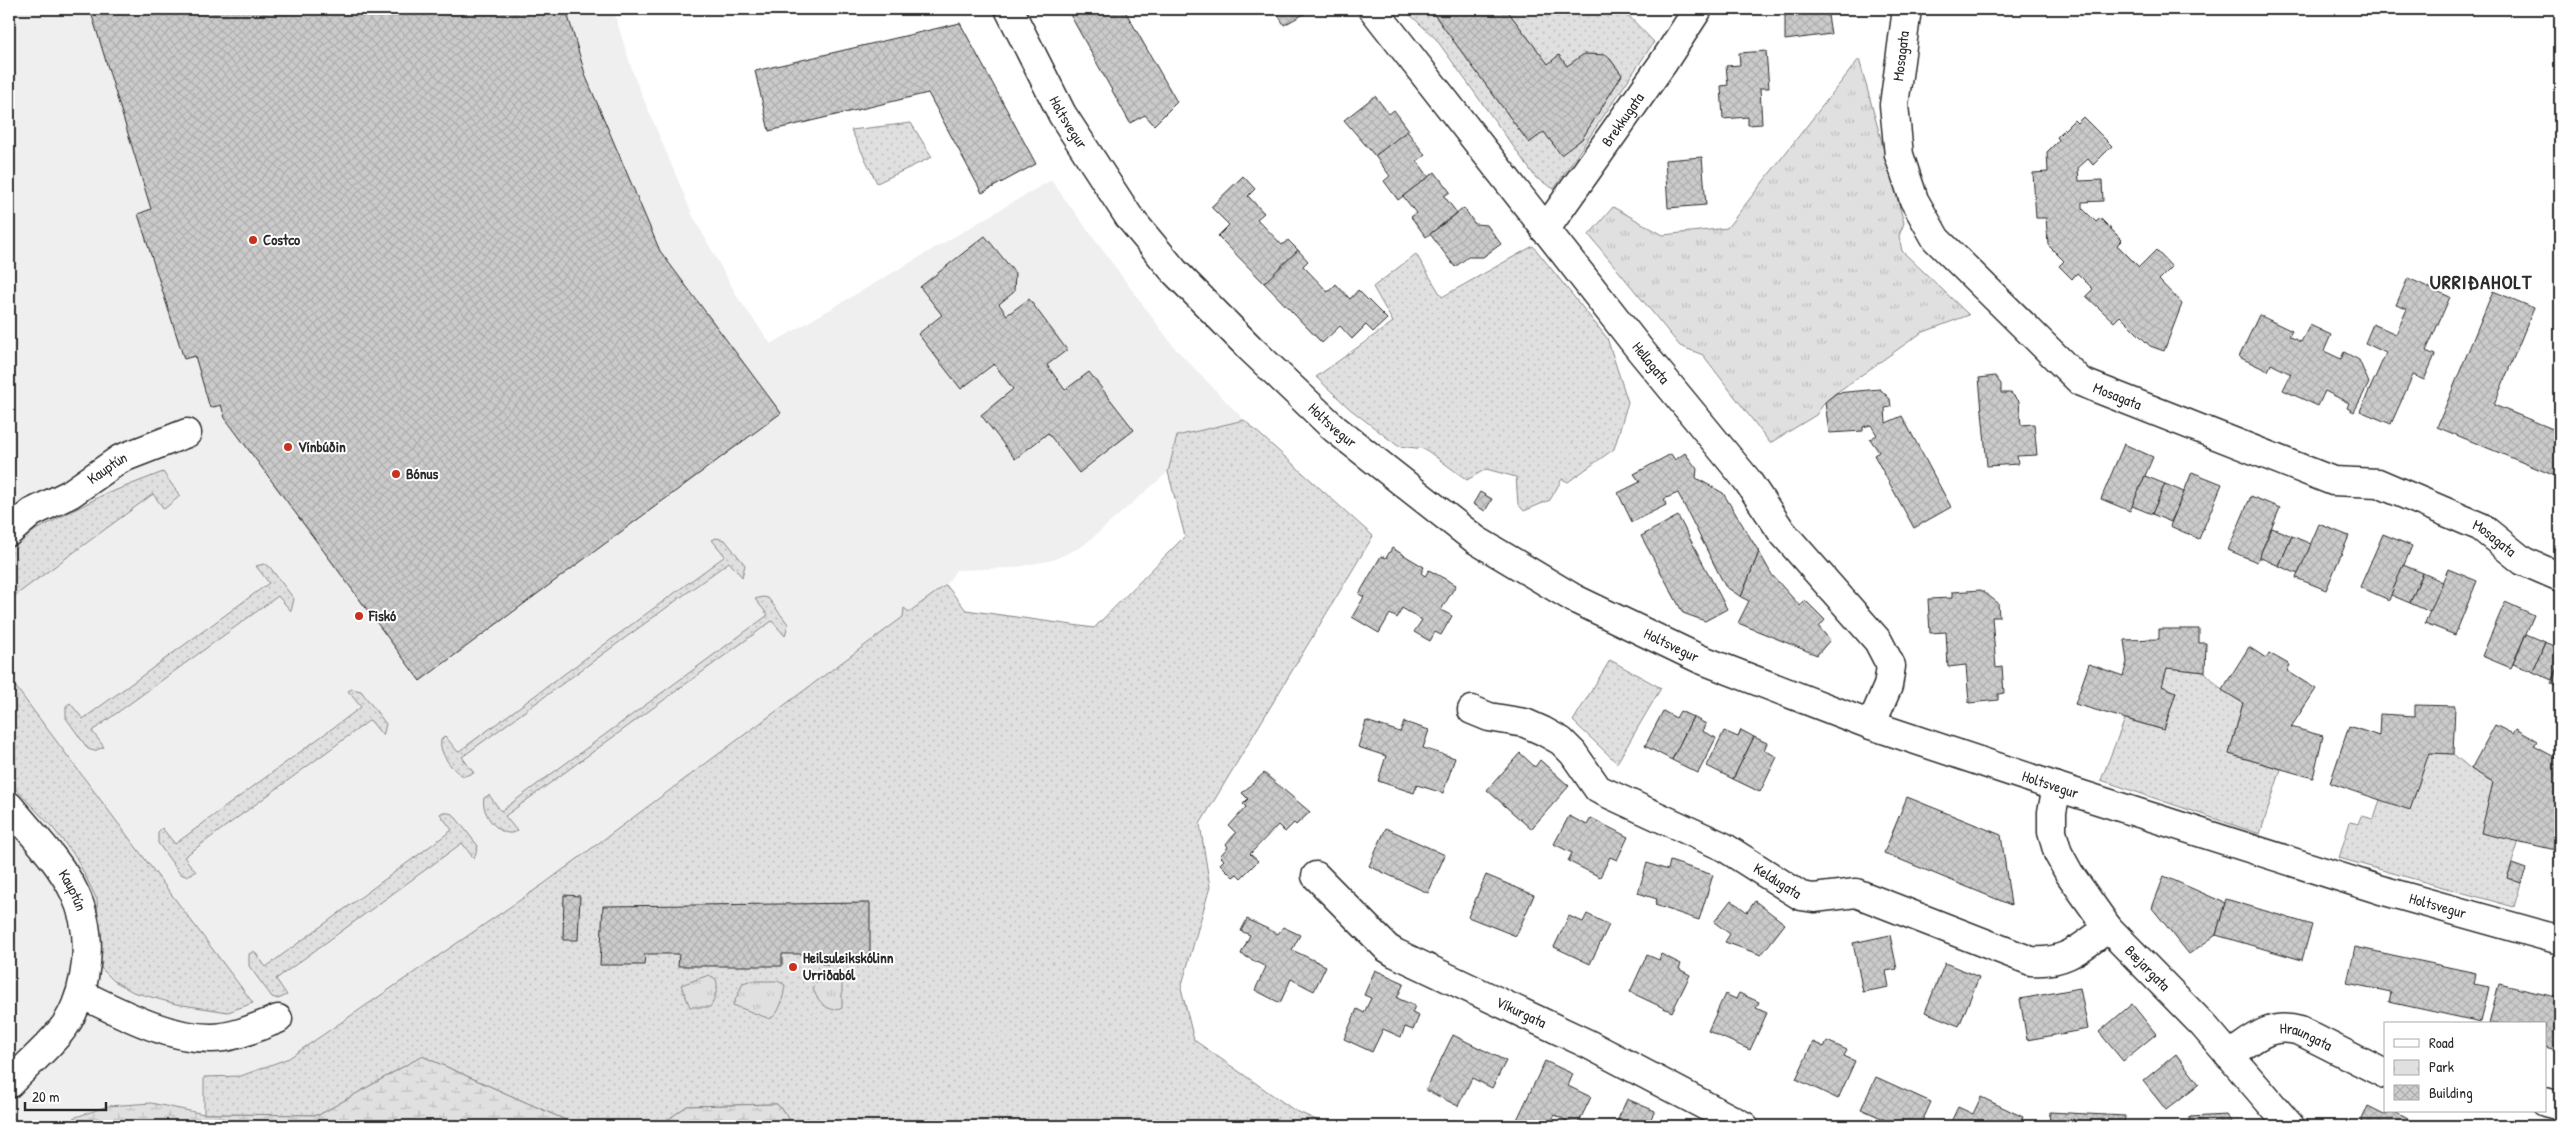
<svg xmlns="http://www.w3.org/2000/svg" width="2569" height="1135" font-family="'Patrick Hand',sans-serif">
<defs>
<pattern id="grass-dots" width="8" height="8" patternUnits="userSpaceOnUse" patternTransform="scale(1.25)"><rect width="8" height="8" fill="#e0e0e0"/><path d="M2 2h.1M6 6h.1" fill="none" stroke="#c0c0c0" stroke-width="1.8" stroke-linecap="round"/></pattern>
<pattern id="wetland-marsh" width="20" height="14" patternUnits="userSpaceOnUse" patternTransform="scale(1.25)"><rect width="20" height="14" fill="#e0e0e0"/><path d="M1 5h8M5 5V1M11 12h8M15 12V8" fill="none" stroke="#c0c0c0"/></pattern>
<pattern id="park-tufts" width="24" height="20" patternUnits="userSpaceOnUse" patternTransform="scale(1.25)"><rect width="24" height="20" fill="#e0e0e0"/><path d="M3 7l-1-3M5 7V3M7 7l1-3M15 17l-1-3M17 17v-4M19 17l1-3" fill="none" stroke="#c0c0c0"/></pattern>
<pattern id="building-cross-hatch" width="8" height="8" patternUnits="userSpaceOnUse" patternTransform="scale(1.25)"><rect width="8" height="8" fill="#cbcbcb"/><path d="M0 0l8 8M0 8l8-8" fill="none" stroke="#aeaeae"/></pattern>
</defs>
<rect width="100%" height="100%" fill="#fff"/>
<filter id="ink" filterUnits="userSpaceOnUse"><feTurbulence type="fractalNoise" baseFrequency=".02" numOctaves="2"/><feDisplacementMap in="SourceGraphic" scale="10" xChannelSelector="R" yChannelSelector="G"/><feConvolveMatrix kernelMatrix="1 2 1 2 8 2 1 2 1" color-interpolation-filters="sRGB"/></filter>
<g filter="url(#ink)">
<polygon fill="#efefef" points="9,9 613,9 634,76 693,216 738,298 771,344 1051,180 1174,347 1244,420 1178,436 1168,472 1083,546 1053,560 1012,568 956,570 946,585 545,883 289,1058 241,1076 204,1077 204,1114 151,1103 108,1106 73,1118 60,1126 9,1126"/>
<g fill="url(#grass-dots)" stroke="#868686">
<polygon points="1404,9 1430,9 1529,143 1544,132 1561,154 1582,139 1622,75 1607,55 1584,54 1567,66 1559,55 1548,64 1509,13 1514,9 1622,9 1654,42 1554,189 1536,178 1436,39"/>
<polygon points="911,123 932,157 877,183 851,130"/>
<polygon points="1533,246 1607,338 1628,402 1614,449 1568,482 1562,479 1550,500 1524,511 1518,504 1516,477 1486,469 1467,480 1425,449 1398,446 1350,409 1316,377 1393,322 1373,287 1416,254 1442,297"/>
<polygon points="1244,420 1373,536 1200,824 1210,887 1181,988 1194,1040 1294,1110 1330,1126 795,1126 777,1104 687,1106 659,1126 579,1126 422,1056 319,1115 204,1114 204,1077 241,1076 289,1058 545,883 903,617 904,608 909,612 946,585 966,610 1094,628 1185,536 1168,472 1177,436"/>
<polygon points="163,472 180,496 164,509 153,494 9,600 9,544 101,496"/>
<path d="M716 538 725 540 745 565 742 577 729 562 462 757 474 773 464 776C453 772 438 752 441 740L445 736 458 752 725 556 712 540Z"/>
<polygon points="264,564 269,566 294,599 291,611 278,596 92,731 104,747 94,751 88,749 66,718 66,706 70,703 83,719 269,583 256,566"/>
<path d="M763 597 768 598 788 624 785 636 772 621 505 816 517 831C501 841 480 813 484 798L489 795 501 811 509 805 768 615 755 599Z"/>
<polygon points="1610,660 1661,688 1617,763 1573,721"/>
<polygon points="2167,668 2205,672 2222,690 2243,703 2229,754 2281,769 2260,834 2101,780 2125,719 2164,730 2176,692 2162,686"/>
<polygon points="9,678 253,1003 228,1012 176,1004 133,992 114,981 101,968 97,900 76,857 53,828 9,782"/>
<polygon points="352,689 361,691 386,724 383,736 370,720 184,857 196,872 186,876 180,874 158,843 158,832 162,828 175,844 345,719 361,707 348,691"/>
<polygon points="2429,753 2453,754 2471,769 2493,782 2519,841 2507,878 2521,883 2514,907 2339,858 2350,822 2359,824 2362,816 2374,819 2380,800"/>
<polygon points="443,812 453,814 478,846 474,859 462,843 276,979 287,995 278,999 272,997 249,966 249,954 254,951 266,967 282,955 452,830 440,814"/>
</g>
<g fill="url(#wetland-marsh)" stroke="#868686">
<polygon points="422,1056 579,1126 77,1126 73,1118 108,1106 151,1103 204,1114 319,1115"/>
<polygon points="777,1104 795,1126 659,1126 687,1106"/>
</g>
<g fill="url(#park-tufts)" stroke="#868686">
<polygon points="1859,59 1904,223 1899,236 1902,251 1969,315 1921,333 1836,393 1825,402 1816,415 1770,443 1703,355 1680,346 1589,235 1613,207 1663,235 1727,228"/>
<path d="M709 975 716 979C719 987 715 1000 710 1007H690L681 985Z"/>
<path d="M837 975 842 978V1008C829 1015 815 999 813 987L822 977Z"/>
<path d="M749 981H778L785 985C783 997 781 1013 770 1019L733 1005 743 983Z"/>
</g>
<g fill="url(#building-cross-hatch)" stroke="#2b2b2b">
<polygon points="90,9 566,9 586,77 660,251 781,413 420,681 225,418 221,405 210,408 195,356 184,359 138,214 151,209"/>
<polygon points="1067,9 1124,9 1177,102 1154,125 1145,115 1130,123"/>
<polygon points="1275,9 1313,9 1284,25"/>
<polygon points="1430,9 1514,9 1509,13 1548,64 1559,55 1567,66 1584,54 1607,55 1622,75 1582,139 1561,155 1544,132 1529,143"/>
<polygon points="1785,9 1827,9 1831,34 1785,40"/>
<polygon points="960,23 1036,164 982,193 928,93 769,131 755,71"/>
<polygon points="1766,51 1769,88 1760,88 1762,124 1748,125 1748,117 1723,119 1721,86 1728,85 1726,66 1740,65 1739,53"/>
<polygon points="1375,96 1389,114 1394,110 1409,130 1375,156 1344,120"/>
<polygon points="2083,117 2112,146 2093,165 2088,159 2078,168 2079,181 2102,180 2103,201 2082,202 2082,208 2096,222 2100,218 2122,240 2117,245 2139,267 2156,250 2172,267 2159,280 2182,304 2164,351 2150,346 2120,316 2114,322 2086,296 2093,289 2077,273 2072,279 2059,266 2064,261 2048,245 2046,218 2036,218 2033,173 2048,172 2047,152 2059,140 2057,137 2074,120 2077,123"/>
<polygon points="1407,131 1425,155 1417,161 1429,177 1398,200 1384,181 1390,176 1375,156"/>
<polygon points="1702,157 1706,205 1668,208 1665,160"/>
<polygon points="1435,172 1450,192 1444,196 1457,213 1426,237 1411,217 1416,213 1403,196"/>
<polygon points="1243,176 1255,189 1248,196 1264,213 1257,219 1282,245 1288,240 1298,250 1264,283 1218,236 1229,225 1211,207"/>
<polygon points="1464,208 1475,224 1487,225 1501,244 1483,257 1468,257 1455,267 1430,234"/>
<polygon points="985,236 1015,273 1014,292 999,304 1007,315 1029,299 1067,350 1047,365 1065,390 1089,372 1134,430 1079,473 1048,433 1015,459 981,415 1013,389 994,364 961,389 918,334 942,315 920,287"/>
<polygon points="1298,250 1308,261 1303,266 1328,292 1336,284 1350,299 1358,290 1387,319 1373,332 1366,325 1352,339 1340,326 1322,343 1264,283"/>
<polygon points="2408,278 2450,297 2426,351 2435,355 2424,380 2413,375 2391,424 2360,411 2386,353 2365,343 2373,324 2396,334 2407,309 2396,305"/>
<polygon points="2493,291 2534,308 2494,405 2560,432 2560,478 2437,427"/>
<polygon points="2259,315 2292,331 2289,336 2301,342 2310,325 2331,335 2324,351 2341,359 2344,352 2359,360 2369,383 2354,412 2347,408 2349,403 2325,391 2318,406 2283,390 2291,374 2271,364 2268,371 2239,357"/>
<polygon points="1995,376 2001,384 2001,393 2011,393 2019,401 2021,425 2034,424 2037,455 2017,456 2018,464 1987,466 1979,378"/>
<polygon points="1880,389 1890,399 1891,407 1885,408 1886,423 1902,416 1951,507 1914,528 1874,455 1879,452 1870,439 1877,435 1871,425 1863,427 1863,431 1829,433 1825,402 1836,393"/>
<polygon points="2124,444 2153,457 2130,511 2101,499"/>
<polygon points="1685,453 1697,469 1696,478 1723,493 1759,552 1741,597 1725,586 1678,493 1664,499 1666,505 1632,522 1618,493 1640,482 1634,474 1671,454 1675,460"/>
<polygon points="2192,472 2222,484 2199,539 2170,526"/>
<polygon points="2145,476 2165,484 2152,514 2132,506"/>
<polygon points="2165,484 2184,492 2171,522 2152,514"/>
<polygon points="1480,492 1492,499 1485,511 1473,504"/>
<polygon points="2251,496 2280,508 2257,562 2228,550"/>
<polygon points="1678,516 1727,609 1705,621 1683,613 1641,536"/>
<polygon points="2319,524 2349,536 2326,590 2296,578"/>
<polygon points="2272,528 2292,536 2279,566 2259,557"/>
<polygon points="2383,534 2412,546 2389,600 2360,587"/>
<polygon points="2292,536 2311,544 2298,574 2279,566"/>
<polygon points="1392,548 1424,567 1421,573 1425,576 1429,570 1456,585 1441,610 1452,616 1441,635 1435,632 1430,641 1414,632 1422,620 1402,608 1397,618 1390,614 1379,633 1352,617 1364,597 1359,594 1381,556 1386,558"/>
<polygon points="1759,552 1772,575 1800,606 1805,600 1825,620 1819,627 1830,640 1817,655 1738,623 1749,601 1741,597"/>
<polygon points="2403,565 2423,573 2410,603 2391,595"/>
<polygon points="2448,569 2477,581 2455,635 2425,623"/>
<polygon points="2423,573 2443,582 2430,612 2410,603"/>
<polygon points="1981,590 1998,603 1999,617 1992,617 1996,668 2002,667 2004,693 1998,694 1998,700 1969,703 1966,665 1948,667 1946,632 1930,633 1928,599 1952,598 1952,592"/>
<polygon points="2505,602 2534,615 2511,668 2482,656"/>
<polygon points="2159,629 2199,629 2199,643 2206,643 2205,672 2167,668 2162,686 2176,692 2164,730 2075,704 2089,664 2123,676 2127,662 2124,640 2159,639"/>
<polygon points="2526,634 2545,642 2533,672 2513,664"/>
<polygon points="2545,642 2560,648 2560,660 2552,680 2533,672"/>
<polygon points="2249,647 2266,658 2269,653 2290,665 2287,671 2316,689 2291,727 2323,736 2313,778 2229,754 2243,703 2222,690"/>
<polygon points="2560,660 2560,688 2551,684"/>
<polygon points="2415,705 2455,706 2453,754 2429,753 2410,810 2330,783 2349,726 2379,736 2380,714 2415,716"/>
<polygon points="1663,711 1676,718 1680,711 1693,717 1672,760 1645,746"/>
<polygon points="1693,717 1706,724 1702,731 1716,738 1698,773 1672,760"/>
<polygon points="1366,721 1400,732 1404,722 1429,730 1423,748 1455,758 1443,793 1417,785 1414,793 1378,781 1386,756 1358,747"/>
<polygon points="2495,725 2513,734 2516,729 2537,741 2534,746 2560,760 2560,851 2481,833 2493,782 2471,769"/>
<polygon points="1741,730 1754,737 1733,779 1707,766 1724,731 1738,737"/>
<polygon points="1754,737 1767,743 1764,750 1777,757 1760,792 1733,779"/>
<polygon points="1520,753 1535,767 1540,760 1569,786 1531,829 1487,790"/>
<polygon points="1264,773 1310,812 1296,825 1294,823 1285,832 1278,825 1250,854 1258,861 1241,878 1237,874 1233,877 1220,864 1224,860 1220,856 1228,847 1226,844 1236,833 1229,826 1246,807 1243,804 1248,799 1242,793"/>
<polygon points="1907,797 2001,835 2011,905 1884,853"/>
<polygon points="1569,816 1587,825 1591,818 1628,837 1617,860 1610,857 1600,877 1568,861 1572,853 1554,844"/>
<polygon points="1386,828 1445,855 1428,893 1369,866"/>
<polygon points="1670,861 1713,875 1699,920 1655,905 1657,899 1638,893 1647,863 1668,870"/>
<polygon points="2512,864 2526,869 2521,883 2507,878"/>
<polygon points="1486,875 1534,895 1516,936 1468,917"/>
<polygon points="2164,876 2225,903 2216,935 2189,954 2152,908"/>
<polygon points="564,895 580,896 578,940 563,940"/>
<polygon points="2226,899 2312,925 2302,960 2216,935"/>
<polygon points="1731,900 1747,912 1755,901 1785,924 1761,955 1725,942 1730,934 1714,922"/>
<polygon points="870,903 870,963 822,964 821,954 782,954 782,966 678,966 679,954 645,954 644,965 600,965 603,906"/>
<polygon points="1587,914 1609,925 1590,964 1554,947 1569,916 1583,922"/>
<polygon points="1247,919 1278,934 1283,927 1300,935 1292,950 1326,966 1314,991 1291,979 1280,1003 1255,990 1266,967 1241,954 1250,935 1241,931"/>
<polygon points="1890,935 1897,969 1886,971 1889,987 1863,992 1853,943"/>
<polygon points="2355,947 2476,973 2474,984 2489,987 2481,1022 2389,1002 2391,992 2347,983"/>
<polygon points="1661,954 1681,964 1679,969 1690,975 1672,1012 1630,992 1647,955 1659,960"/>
<polygon points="1945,963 1979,977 1959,1026 1925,1012"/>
<polygon points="1375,970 1404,983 1397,998 1415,1006 1412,1013 1419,1016 1413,1030 1405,1027 1401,1037 1383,1029 1372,1052 1344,1039 1357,1009 1364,1013 1371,998 1364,995"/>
<polygon points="2499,984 2560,998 2560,1051 2545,1047 2545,1024 2489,1024"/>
<polygon points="2080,988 2088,1029 2027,1040 2020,999"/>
<polygon points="1739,993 1759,1002 1756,1008 1767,1013 1750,1050 1708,1031 1725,994 1736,999"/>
<polygon points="2132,1004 2156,1034 2123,1061 2099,1032"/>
<polygon points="1453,1035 1506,1061 1492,1088 1472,1078 1458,1106 1426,1090"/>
<polygon points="1827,1041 1847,1050 1844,1056 1855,1061 1838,1099 1796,1079 1813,1042 1824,1047"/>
<polygon points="2176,1054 2199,1084 2166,1110 2143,1081"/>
<polygon points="1545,1061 1573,1074 1568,1086 1591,1097 1577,1126 1555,1115 1549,1126 1514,1126"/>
<polygon points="1876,1077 1931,1102 1920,1126 1899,1126 1861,1109"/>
<polygon points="1981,1097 2023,1117 2019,1126 1949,1126 1958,1107 1973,1114"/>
<polygon points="1627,1099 1655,1111 1649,1122 1659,1126 1615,1126"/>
<polygon points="2368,1106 2384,1114 2393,1111 2408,1119 2410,1126 2359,1126"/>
<polygon points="2050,1112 2125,1116 2124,1126 2049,1126"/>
<polygon points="2226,1115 2235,1126 2190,1126 2190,1117"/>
</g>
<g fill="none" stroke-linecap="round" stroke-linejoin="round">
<defs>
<g id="minor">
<path id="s1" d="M1373 9 1641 351 1747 480 1782 532 1878 641 1891 666 1888 686 1871 725"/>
<path id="s2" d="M1907 9 1894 105 1899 155 1914 200 1936 239 2081 382 2333 481 2378 483 2481 527 2523 561 2560 577"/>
<path id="s3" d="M1545 230 1663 63 1698 9"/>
<path id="s4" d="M9 532 31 513 70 494 120 459 187 433"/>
<path id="s5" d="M1472 710 1489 717 1525 723 1543 731 1561 741 1573 753 1598 789 1724 847 1801 896 1814 898 1856 893 2031 961C2065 964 2082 947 2108 928"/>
<path id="s6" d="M2057 787 2052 812V832L2058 853 2069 873 2108 928 2204 1026 2290 1126"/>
<path id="s7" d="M1316 876 1387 948 1395 953 1588 1044 1744 1126"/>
<path d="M81 994C121 1013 166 1038 211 1038 234 1038 257 1027 278 1019"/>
<path id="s8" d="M2229 1056C2254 1039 2269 1022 2300 1031L2385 1074"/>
<polyline points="2545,1102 2560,1106"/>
</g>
<g id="tertiary">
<path id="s9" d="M1009 9 1062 114 1129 217 1174 271 1250 348 1335 429 1476 540 1575 599 1700 659 1871 725 2057 787 2381 890 2560 940"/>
<path id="s10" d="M9 806C55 861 99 899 84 977 81 995 73 1017 60 1032 44 1051 25 1067 9 1084"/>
</g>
</defs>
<use href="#minor" stroke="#2b2b2b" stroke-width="31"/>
<use href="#tertiary" stroke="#2b2b2b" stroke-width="31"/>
<use href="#minor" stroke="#fff" stroke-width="28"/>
<use href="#tertiary" stroke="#fff" stroke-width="28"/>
</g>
</g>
<g fill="#c8321e" stroke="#fff" stroke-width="2">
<circle cx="253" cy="240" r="5"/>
<circle cx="288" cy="447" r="5"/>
<circle cx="396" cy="474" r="5"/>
<circle cx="359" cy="616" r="5"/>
<circle cx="793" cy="967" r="5"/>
</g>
<g text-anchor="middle" stroke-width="4" stroke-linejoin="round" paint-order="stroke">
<g font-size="15" fill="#2b2b2b" stroke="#fff">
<text transform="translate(1901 56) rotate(-83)" y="5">Mosagata</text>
<text dy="5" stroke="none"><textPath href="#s3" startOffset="135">Brekkugata</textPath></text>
<text dy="5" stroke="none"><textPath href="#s9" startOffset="128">Holtsvegur</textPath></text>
<text dy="5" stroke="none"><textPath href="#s1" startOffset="450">Hellagata</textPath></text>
<text dy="5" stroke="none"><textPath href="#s2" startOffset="482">Mosagata</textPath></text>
<text dy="5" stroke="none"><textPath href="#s9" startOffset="532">Holtsvegur</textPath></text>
<text dy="5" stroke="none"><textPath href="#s4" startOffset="118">Kauptún</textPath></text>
<text dy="5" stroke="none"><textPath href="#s2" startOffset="888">Mosagata</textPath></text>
<text dy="5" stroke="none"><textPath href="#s9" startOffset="938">Holtsvegur</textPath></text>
<text dy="5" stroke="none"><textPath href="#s9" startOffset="1342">Holtsvegur</textPath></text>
<text dy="5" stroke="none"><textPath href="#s5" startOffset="358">Keldugata</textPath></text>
<text dy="5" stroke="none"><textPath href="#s10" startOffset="106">Kauptún</textPath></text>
<text dy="5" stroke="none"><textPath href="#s9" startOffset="1748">Holtsvegur</textPath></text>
<text dy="5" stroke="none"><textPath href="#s6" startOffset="214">Bæjargata</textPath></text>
<text dy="5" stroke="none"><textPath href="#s7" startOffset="250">Víkurgata</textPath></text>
<text dy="5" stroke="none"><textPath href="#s8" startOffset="86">Hraungata</textPath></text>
</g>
<g font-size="15" font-weight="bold" fill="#2b2b2b" stroke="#fff" text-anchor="start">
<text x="263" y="245">Costco</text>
<text x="298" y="452">Vínbúðin</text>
<text x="406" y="479">Bónus</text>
<text x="369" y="621">Fiskó</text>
<text x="803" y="963">Heilsuleikskólinn<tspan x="803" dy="17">Urriðaból</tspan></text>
</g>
<g font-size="20" font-weight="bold" letter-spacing="1" fill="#2b2b2b" stroke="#fff">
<text x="2481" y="289">URRIÐAHOLT</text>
</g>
</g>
<rect width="2569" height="1135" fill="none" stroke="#fff" stroke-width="30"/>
<rect x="15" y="15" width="2539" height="1105" fill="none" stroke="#2b2b2b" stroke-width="2" filter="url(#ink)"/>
<rect x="2384" y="1022" width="162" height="90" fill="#ffffff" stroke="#aaaaaa"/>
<rect x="2394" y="1039" width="25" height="8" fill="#ffffff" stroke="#aaaaaa"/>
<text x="2429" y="1048" font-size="15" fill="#2b2b2b">Road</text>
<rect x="2394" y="1060" width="25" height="15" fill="url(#park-tufts)" stroke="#aaaaaa"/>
<text x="2429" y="1072" font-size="15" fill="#2b2b2b">Park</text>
<rect x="2394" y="1085" width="25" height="15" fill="url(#building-cross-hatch)" stroke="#aaaaaa"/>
<text x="2429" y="1098" font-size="15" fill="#2b2b2b">Building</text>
<path d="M25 1102v8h81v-8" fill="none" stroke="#2b2b2b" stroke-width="2.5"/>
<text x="32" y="1102" font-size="15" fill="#2b2b2b" stroke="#ffffff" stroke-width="4" paint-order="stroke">20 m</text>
</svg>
